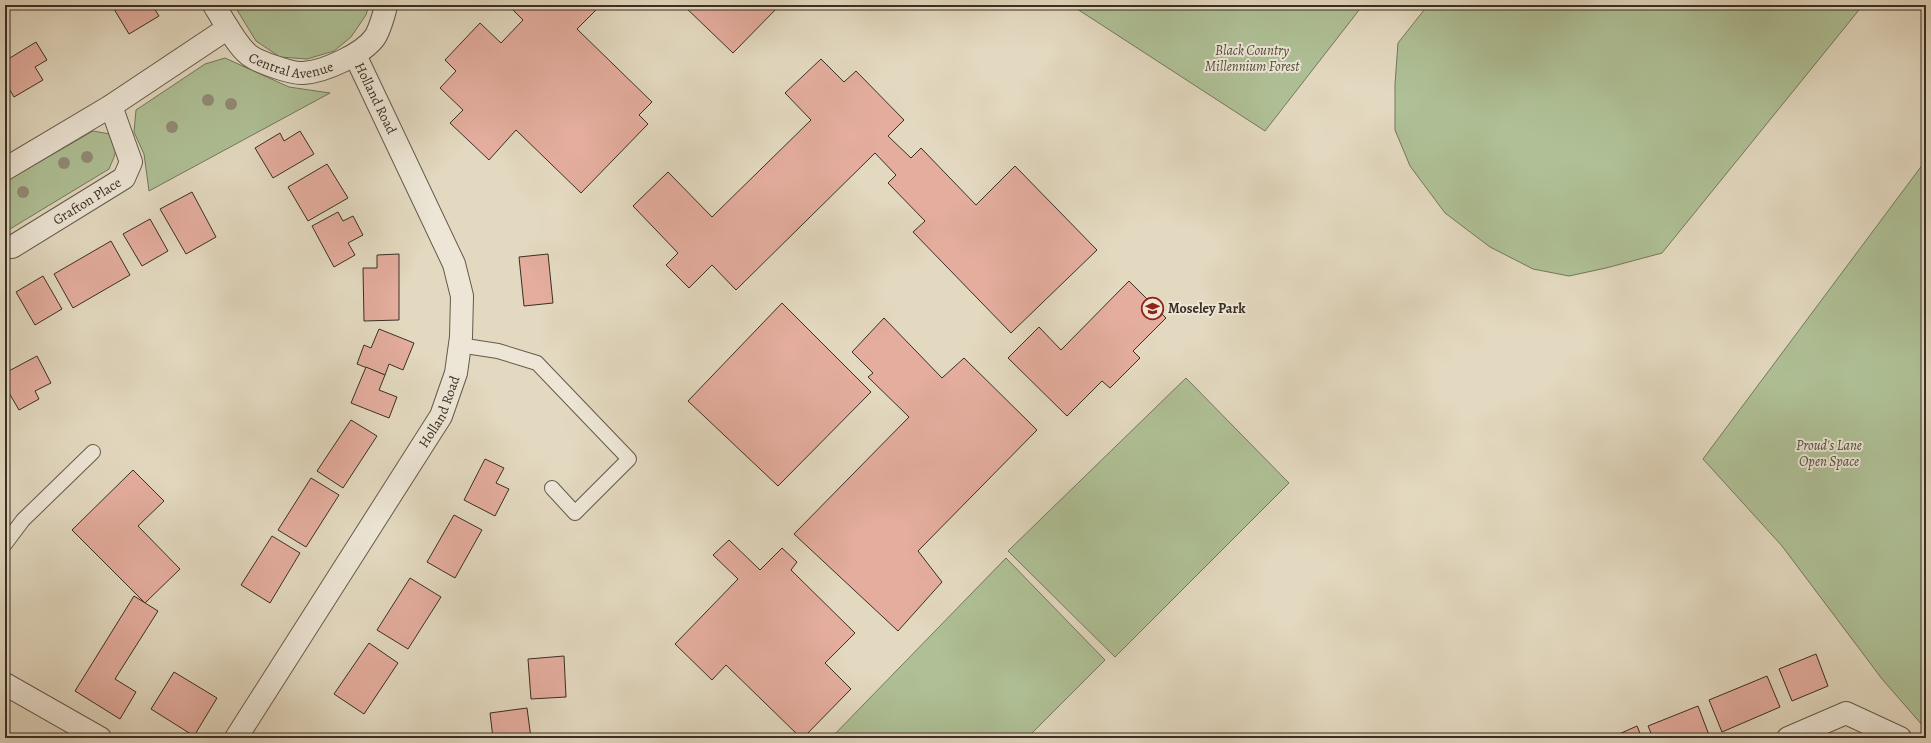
<svg xmlns="http://www.w3.org/2000/svg" width="1931" height="743" font-family="Alegreya,serif">
<rect width="100%" height="100%" fill="#e3d9c0"/>
<filter id="stains"><feTurbulence type="fractalNoise" baseFrequency=".005" numOctaves="4"/><feColorMatrix values="0 0 0 0 .2 0 0 0 0 .09 0 0 0 0 .02 0 0 0 .5 -.17"/></filter>
<radialGradient id="worn" r=".72"><stop offset=".6" stop-color="#630" stop-opacity="0"/><stop offset="1" stop-color="#630" stop-opacity=".3"/></radialGradient>
<g fill="#afc096" stroke="#74785d">
<polygon points="234,5 369,5 366,15 351,37 334,51 307,59 280,57 256,41"/>
<polygon points="1071,5 1363,5 1265,131"/>
<polygon points="1428,5 1863,5 1662,253 1606,268 1569,276 1533,269 1490,247 1445,213 1410,166 1395,130 1395,84 1398,43"/>
<polygon points="225,58 289,87 330,93 149,191 144,154 134,132 136,110 205,64"/>
<path d="M93 131 110 134C119 150 116 152 109 169L5 232V182Z"/>
<polygon points="1926,160 1926,725 1923,726 1882,679 1782,546 1703,459"/>
<polygon points="1186,378 1289,483 1115,657 1008,551"/>
<polygon points="1006,558 1105,660 1027,738 831,738"/>
</g>
<g fill="#e4ad9e" stroke="#3a2f24">
<polygon points="121,5 152,5 159,16 129,34 114,9"/>
<polygon points="508,5 593,5 597,9 577,29 652,102 639,115 648,124 581,193 516,130 489,160 450,123 463,110 440,88 456,71 445,60 480,23 501,43 523,20"/>
<polygon points="683,5 780,5 733,53"/>
<polygon points="36,42 47,60 35,67 43,80 14,97 5,82 5,61"/>
<polygon points="821,59 844,82 856,71 904,120 888,136 911,158 921,148 976,205 1015,166 1097,250 1011,333 913,232 925,221 888,183 896,175 875,153 736,290 712,265 689,288 666,265 678,253 633,206 668,172 712,217 811,120 785,93"/>
<polygon points="300,131 314,154 273,178 255,148 280,133 284,141"/>
<polygon points="327,164 348,198 308,221 288,187"/>
<polygon points="192,192 216,237 186,254 160,209"/>
<polygon points="338,212 343,221 353,216 363,235 348,243 355,255 334,267 312,226"/>
<polygon points="150,219 168,251 142,266 123,234"/>
<polygon points="111,241 130,275 73,308 54,274"/>
<polygon points="399,254 399,320 364,321 363,268 377,268 377,255"/>
<polygon points="548,254 553,303 524,306 519,257"/>
<polygon points="43,276 62,309 35,325 16,292"/>
<polygon points="1129,281 1166,318 1133,351 1140,358 1110,388 1102,381 1067,416 1008,358 1039,327 1061,350"/>
<polygon points="782,303 871,392 778,486 688,401"/>
<polygon points="884,318 942,378 964,358 1037,430 918,551 942,582 898,631 794,534 909,417 868,377 873,373 852,352"/>
<polygon points="379,329 414,343 403,370 389,364 385,375 357,364 364,345 371,348"/>
<polygon points="37,356 51,383 35,391 39,399 19,410 5,386 5,373"/>
<polygon points="366,367 385,375 379,390 397,397 389,418 351,403"/>
<polygon points="351,420 377,436 343,488 317,471"/>
<polygon points="485,459 504,468 496,483 509,489 495,516 464,500"/>
<polygon points="133,470 164,501 138,526 180,569 145,603 72,530"/>
<polygon points="311,478 339,495 306,547 278,530"/>
<polygon points="454,515 482,530 455,578 427,562"/>
<polygon points="272,536 300,553 270,603 241,585"/>
<polygon points="729,540 760,570 782,548 797,562 791,570 855,633 825,663 851,689 803,738 801,738 726,665 712,680 675,644 738,579 713,555"/>
<polygon points="410,578 441,597 408,649 377,630"/>
<polygon points="134,596 158,611 115,679 136,692 120,719 75,691"/>
<polygon points="369,643 398,663 364,714 334,694"/>
<polygon points="1816,654 1828,686 1792,701 1779,669"/>
<polygon points="564,656 566,697 531,699 528,659"/>
<polygon points="174,672 217,698 194,736 151,709"/>
<polygon points="1767,676 1780,707 1722,732 1709,700"/>
<polygon points="1698,706 1709,735 1701,738 1653,738 1648,726"/>
<polygon points="527,708 531,738 493,738 490,713"/>
<polygon points="1637,726 1642,738 1610,738"/>
<polygon points="22,733 28,738 17,738"/>
</g>
<g fill="none" stroke-linecap="round" stroke-linejoin="round">
<defs>
<g id="service">
<polyline points="459,345 498,351 537,363 629,459 575,513 552,488"/>
<polyline points="5,544 23,520 93,452"/>
</g>
<g id="minor">
<path id="s1" d="M214 5C222 18 237 46 249 55 258 62 292 74 303 73 324 72 363 54 375 37 379 31 385 12 386 5"/>
<polyline points="5,169 111,106 228,28"/>
<path id="s2" d="M5 246 12 247 124 178 131 162 111 106"/>
<path id="s3" d="M236 738 441 416 456 373 461 337 462 296 454 264 355 55"/>
<polyline points="1788,738 1846,713 1900,738"/>
</g>
<polyline id="tertiary" points="5,684 100,738"/>
</defs>
<use href="#service" stroke="#645a4b" stroke-width="16"/>
<use href="#minor" stroke="#645a4b" stroke-width="24"/>
<use href="#tertiary" stroke="#645a4b" stroke-width="24"/>
<use href="#service" stroke="#ede6d6" stroke-width="14"/>
<use href="#minor" stroke="#ede6d6" stroke-width="22"/>
<use href="#tertiary" stroke="#ede6d6" stroke-width="22"/>
</g>
<g fill="#938b77">
<circle cx="208" cy="100" r="6"/>
<circle cx="231" cy="104" r="6"/>
<circle cx="172" cy="127" r="6"/>
<circle cx="87" cy="157" r="6"/>
<circle cx="64" cy="163" r="6"/>
<circle cx="23" cy="192" r="6"/>
</g>
<defs>
<symbol id="school-ring" viewBox="-11 -11 22 22"><circle r="9.5" fill="#ede6d6" stroke="#8f2418" stroke-width="1.5"/><path d="M0-5L7-2L0 1L-7-2ZM-4 1L0 2.5L4 1V4Q0 6-4 4Z" fill="#8f2418"/></symbol>
</defs>
<g fill-rule="evenodd">
<use href="#school-ring" x="1140" y="296" width="25" height="25"/>
</g>
<g text-anchor="middle" stroke-width="4" stroke-linejoin="round" paint-order="stroke">
<g font-size="14" font-style="italic" fill="#514c3b" stroke="#ede6d6">
<text x="1252" y="55">Black Country<tspan x="1252" dy="16">Millennium Forest</tspan></text>
<text x="1829" y="450">Proud's Lane<tspan x="1829" dy="16">Open Space</tspan></text>
</g>
<g font-size="14" fill="#3a2f24" stroke="#ede6d6">
<text dy="5" stroke="none"><textPath href="#s1" startOffset="106">Central Avenue</textPath></text>
<text transform="translate(376 98) rotate(64)" y="5">Holland Road</text>
<text dy="5" stroke="none"><textPath href="#s2" startOffset="95">Grafton Place</textPath></text>
<text dy="5" stroke="none"><textPath href="#s3" startOffset="385">Holland Road</textPath></text>
</g>
<g font-size="14" font-weight="bold" fill="#3a2f24" stroke="#ede6d6" text-anchor="start">
<text x="1168" y="313">Moseley Park</text>
</g>
</g>
<rect width="1931" height="743" fill="none" stroke="#e3d9c0" stroke-width="20"/>
<rect x="6" y="6" width="1919" height="731" fill="none" stroke="#3a2f24" stroke-width="2"/>
<rect x="10" y="10" width="1911" height="723" fill="none" stroke="#3a2f24"/>
<rect width="100%" height="100%" filter="url(#stains)"/>
<rect width="100%" height="100%" fill="url(#worn)"/>
</svg>
